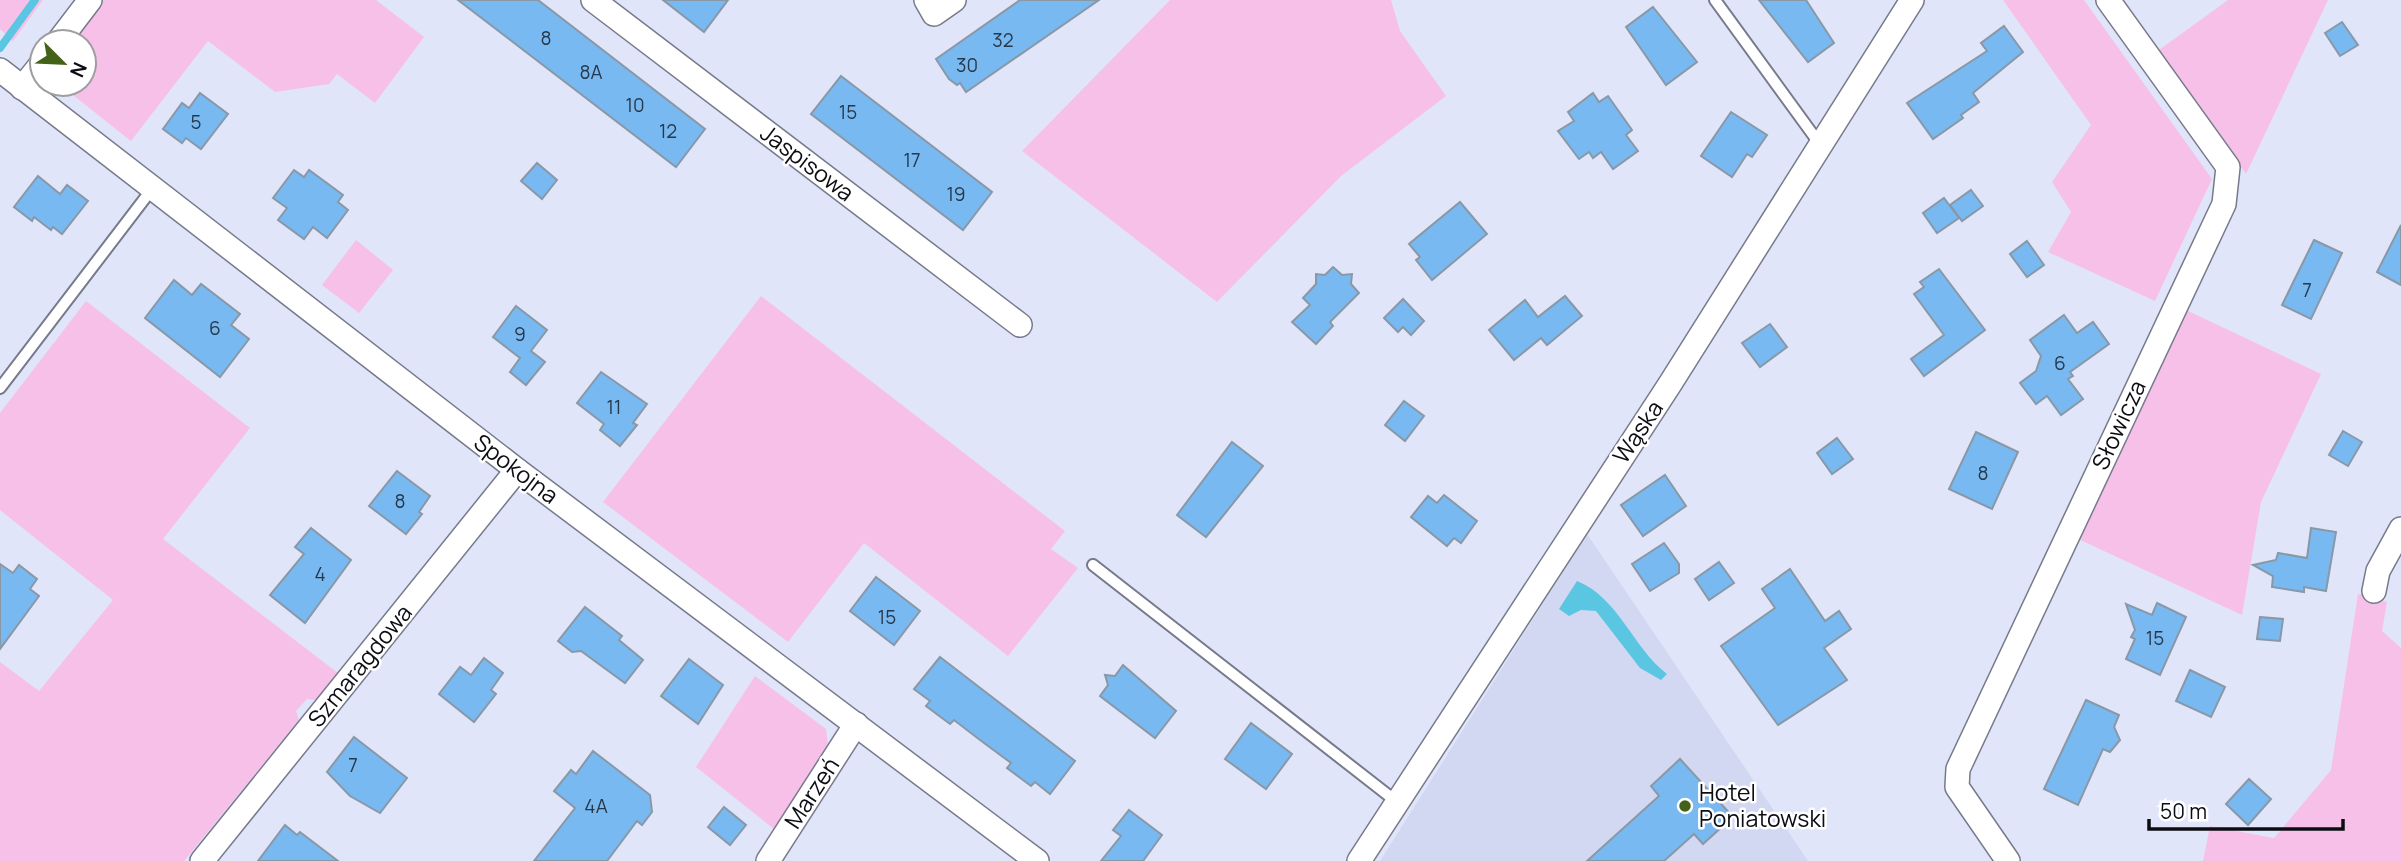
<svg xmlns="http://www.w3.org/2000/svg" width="2401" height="861" font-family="Manrope,sans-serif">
<rect width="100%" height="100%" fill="#e1e5f9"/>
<polygon fill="#d2d8f2" points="1587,534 1808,861 1380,861"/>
<g fill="#f6c0e9">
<polygon points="0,0 43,0 13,41 0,29"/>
<polygon points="101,0 376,0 424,37 375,103 337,74 329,84 275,92 208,41 131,141 59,84 84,84 84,42 69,42"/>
<polygon points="1170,0 1391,0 1400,31 1446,96 1341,176 1217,302 1022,151"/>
<polygon points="2003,0 2084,0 2212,179 2155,301 2048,252 2071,212 2052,182 2091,125"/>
<polygon points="2228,0 2328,0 2246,174 2159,50"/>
<polygon points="356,240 393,270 359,313 322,285"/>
<polygon points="761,296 1065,531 1051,549 1078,568 1008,656 864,543 788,642 603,502"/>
<polygon points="86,301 250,428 163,539 338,673 316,700 307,699 296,711 299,720 184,861 0,861 0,662 39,691 113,600 0,510 0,413"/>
<polygon points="2184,309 2321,374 2261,502 2242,615 2078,539"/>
<polygon points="2358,594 2387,602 2382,631 2401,648 2401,861 2203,861 2210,826 2274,838 2331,770"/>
<polygon points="755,676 826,729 828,746 774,829 696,767"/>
</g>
<path fill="#5ac6e2" d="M1577 581C1618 597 1633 648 1667 674L1661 680 1640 668 1596 611 1581 610 1569 616 1559 609Z"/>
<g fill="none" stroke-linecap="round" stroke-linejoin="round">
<polyline stroke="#5ac6e2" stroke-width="8" points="0,48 35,0"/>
</g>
<g fill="#79b9f2" stroke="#8998a6" stroke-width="2">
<polygon points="458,0 538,0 705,129 676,167"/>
<polygon points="663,0 728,0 704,32"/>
<polygon points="1020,0 1099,0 966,92 960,83 957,85 949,79 936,59"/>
<polygon points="1759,0 1806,0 1834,43 1808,62"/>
<polygon points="1653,7 1697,62 1666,85 1626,27"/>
<polygon points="2342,22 2358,45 2340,56 2325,33"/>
<polygon points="2004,26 2023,52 1973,93 1979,102 1961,115 1963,118 1933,139 1907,103 1987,51 1981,43"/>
<polygon points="841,76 992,192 963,230 811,114"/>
<polygon points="200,93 228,114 201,149 186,138 182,143 163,129 182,103 189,108"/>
<polygon points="1593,93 1599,102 1608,96 1632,130 1626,135 1638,151 1613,169 1601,152 1593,158 1589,152 1579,159 1558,131 1574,121 1568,112"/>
<polygon points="1731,112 1767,135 1752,157 1747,154 1732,177 1701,156"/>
<polygon points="537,163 557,180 542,199 521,181"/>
<polygon points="294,170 304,177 309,170 343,195 338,202 348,210 327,238 313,227 304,239 278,220 287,208 273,198"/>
<polygon points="38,176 60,194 67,185 88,201 62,234 53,227 51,230 34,217 32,221 14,207"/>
<polygon points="1971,190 1983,206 1962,221 1950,205"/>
<polygon points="1944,198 1959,218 1937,233 1923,213"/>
<polygon points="1460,202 1487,234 1432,280 1416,260 1420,257 1409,244"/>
<polygon points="2401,225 2401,285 2377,272"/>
<polygon points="2314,240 2342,253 2311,319 2282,305"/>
<polygon points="2027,241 2044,265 2027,277 2010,254"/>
<polygon points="1333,267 1342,275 1352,274 1351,284 1359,293 1330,322 1333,326 1316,344 1292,322 1310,305 1303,298 1316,284 1316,274 1325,275"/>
<polygon points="1939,269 1985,330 1924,376 1911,359 1944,335 1914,294 1924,287 1920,282"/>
<polygon points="174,280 192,295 201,284 240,314 231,325 249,339 220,377 145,318"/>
<polygon points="1565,296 1582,316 1547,345 1541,338 1514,360 1489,330 1525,300 1538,317"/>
<polygon points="1403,299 1424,321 1411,335 1403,327 1398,332 1384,318"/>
<polygon points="516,306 547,330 531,351 545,362 526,385 510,372 520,358 493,337"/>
<polygon points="2064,315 2077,333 2093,322 2109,344 2070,372 2073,376 2068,379 2083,399 2061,415 2047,396 2036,404 2020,383 2036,371 2041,356 2030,340"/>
<polygon points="1770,324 1787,347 1760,367 1742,343"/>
<polygon points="601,372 647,404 633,423 637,425 620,446 600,430 604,424 577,403"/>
<polygon points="1404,401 1424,416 1405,441 1385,425"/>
<polygon points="2343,431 2362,442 2348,466 2329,455"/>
<polygon points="1976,432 2018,452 1992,509 1949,489"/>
<polygon points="1837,438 1853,459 1832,474 1817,453"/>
<polygon points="1232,442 1263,466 1206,537 1177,515"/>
<polygon points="397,471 430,496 419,512 422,514 406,534 369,506"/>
<polygon points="1665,475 1686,506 1643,536 1621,505"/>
<polygon points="1444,495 1477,521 1461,543 1454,538 1447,546 1411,517 1428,496 1437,503"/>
<polygon points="311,528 351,560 305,623 270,595 304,554 295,547"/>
<polygon points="2311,528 2336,532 2326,591 2304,587 2304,592 2272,587 2273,576 2253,565 2276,560 2278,553 2307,558"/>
<polygon points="1664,543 1679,564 1679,573 1650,591 1632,564"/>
<polygon points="1719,562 1734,583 1709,600 1695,579"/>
<polygon points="0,564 13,573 19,565 37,579 30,589 39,596 0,649"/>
<polygon points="1790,569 1825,621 1839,611 1851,629 1824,648 1847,680 1778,725 1721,646 1775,608 1762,589"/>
<polygon points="876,577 920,611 894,645 850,611"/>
<polygon points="2157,603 2186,617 2160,675 2126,659 2135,639 2131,637 2135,630 2126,604 2152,615"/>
<polygon points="585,607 622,636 619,640 643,660 625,683 581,651 572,652 558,641"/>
<polygon points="2260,617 2283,619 2280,641 2257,639"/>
<polygon points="940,657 1075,761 1050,794 1035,782 1031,786 1007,768 1011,763 980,740 954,720 950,724 926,706 930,701 914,689"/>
<polygon points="484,658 503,673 491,690 496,694 474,722 439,694 460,667 471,675"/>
<polygon points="689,659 723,685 698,724 661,696"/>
<polygon points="1123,665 1176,711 1155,738 1100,696 1108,685 1105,675 1115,676"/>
<polygon points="2190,670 2225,687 2211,717 2176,701"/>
<polygon points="2086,700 2119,715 2114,727 2120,740 2110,752 2103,749 2078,805 2044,789"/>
<polygon points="1251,723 1292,754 1266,789 1225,759"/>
<polygon points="354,737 407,778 380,813 350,796 327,772"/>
<polygon points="593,751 650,795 652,812 642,825 637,821 607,861 534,861 575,808 554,791 571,770 576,774"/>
<polygon points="1680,759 1733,817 1703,844 1694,834 1664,861 1587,861 1659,796 1651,786"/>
<polygon points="2249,779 2271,799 2248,825 2226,804"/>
<polygon points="724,807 746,825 730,845 708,827"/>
<polygon points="1129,810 1162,835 1143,861 1101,861 1121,836 1113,830"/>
<polygon points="285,825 297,835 300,832 338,861 258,861"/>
</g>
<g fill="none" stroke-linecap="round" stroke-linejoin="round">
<defs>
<g id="service">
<polyline points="1715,0 1819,143"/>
<polyline points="0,388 152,189"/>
<polyline points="1093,565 1397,802"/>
</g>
<g id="minor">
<polyline points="593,0 1020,325"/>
<polyline points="926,0 934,14 954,0"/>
<polyline points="58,42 90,0"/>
<polyline points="0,70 517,470 1037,861"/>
<polyline points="22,88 42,63"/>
<polyline points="2374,591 2378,571 2401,529"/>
<polyline points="202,861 517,470"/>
<polyline points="768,861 856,724"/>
<polyline points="1359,861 1670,384 1912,0"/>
<polyline points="2008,861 1957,787 1958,769 2224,204 2228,167 2108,0"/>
</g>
</defs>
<use href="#service" stroke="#767a8b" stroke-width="14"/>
<use href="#minor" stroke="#767a8b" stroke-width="26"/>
<use href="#service" stroke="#fff" stroke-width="10"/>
<use href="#minor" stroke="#fff" stroke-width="23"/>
</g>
<circle fill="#436217" stroke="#fff" stroke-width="2.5" cx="1685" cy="806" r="7"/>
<g text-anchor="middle" stroke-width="5" stroke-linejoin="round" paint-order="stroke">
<g font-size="19" fill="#27384b">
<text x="546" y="45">8</text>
<text x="1003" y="47">32</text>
<text x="967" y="72">30</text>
<text x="591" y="79">8A</text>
<text x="635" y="112">10</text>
<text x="848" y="119">15</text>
<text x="196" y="129">5</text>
<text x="668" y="138">12</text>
<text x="912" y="167">17</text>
<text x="956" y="201">19</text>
<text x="2307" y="297">7</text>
<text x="215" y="335">6</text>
<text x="520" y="341">9</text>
<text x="2060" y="370">6</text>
<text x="614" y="414">11</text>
<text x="1983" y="480">8</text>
<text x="400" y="508">8</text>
<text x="320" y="581">4</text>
<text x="887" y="624">15</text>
<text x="2155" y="645">15</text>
<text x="353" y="772">7</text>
<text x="596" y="813">4A</text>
</g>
<g font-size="23" fill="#0c0d13" stroke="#fff">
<text transform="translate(807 163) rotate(37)" y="8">Jaspisowa</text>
<text transform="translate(2119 425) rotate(-65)" y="8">Słowicza</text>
<text transform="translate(1638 432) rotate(-56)" y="8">Wąska</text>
<text transform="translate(516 469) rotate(37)" y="8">Spokojna</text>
<text transform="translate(360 666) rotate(-51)" y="8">Szmaragdowa</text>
<text transform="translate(812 793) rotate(-57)" y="8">Marzeń</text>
</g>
<g font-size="23" fill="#0c0d13" stroke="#fff" text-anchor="start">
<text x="1699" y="801">Hotel<tspan x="1699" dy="26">Poniatowski</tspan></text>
</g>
</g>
<g transform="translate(63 63) rotate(114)"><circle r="33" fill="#ffffff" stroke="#9e9ea1" stroke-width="2"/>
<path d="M0-5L12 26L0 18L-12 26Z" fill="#436217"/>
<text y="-10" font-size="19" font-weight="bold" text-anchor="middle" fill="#0c0d13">N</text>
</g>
<path d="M2149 819v10h194v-10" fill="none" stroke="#0c0d13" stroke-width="3.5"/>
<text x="2160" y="819" font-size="21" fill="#0c0d13" stroke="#ffffff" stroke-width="5" paint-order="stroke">50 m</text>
</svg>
